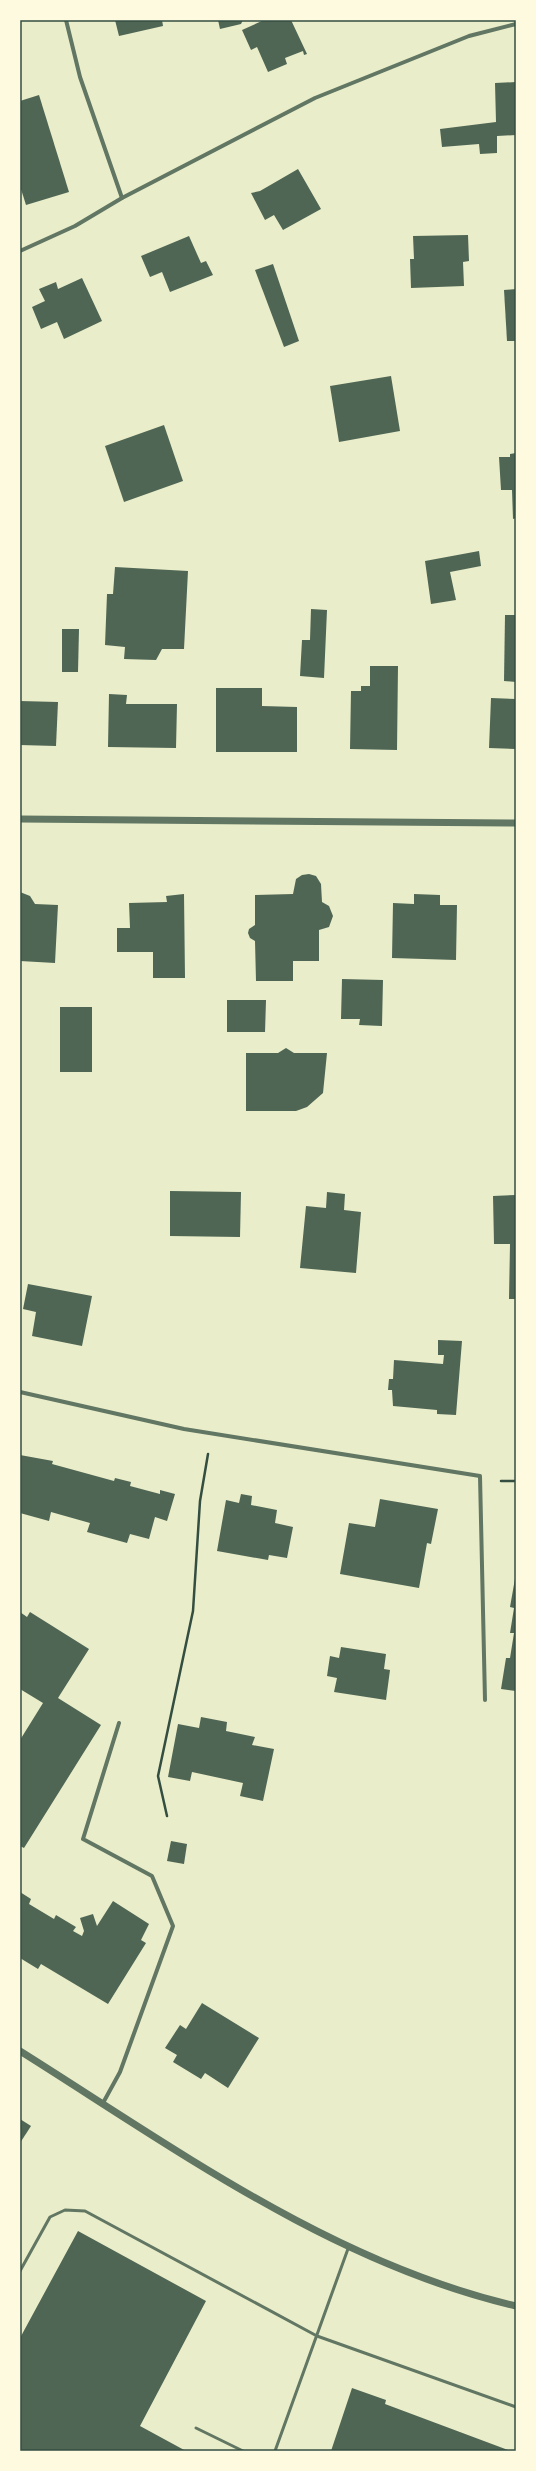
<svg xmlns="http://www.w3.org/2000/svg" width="536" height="2471" font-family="Commissioner,sans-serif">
<rect width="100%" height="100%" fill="#e9edc9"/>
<g fill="#4f6655">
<polygon points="115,20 162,20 163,26 119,36"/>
<polygon points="218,20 243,20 241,24 220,29"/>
<polygon points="264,20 291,20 307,54 304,55 303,51 285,58 287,64 268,72 257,47 251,50 242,30"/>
<polygon points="516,82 516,135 497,136 497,153 480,154 479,144 442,147 440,129 496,122 495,83"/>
<polygon points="39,95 69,192 26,205 20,186 20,101"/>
<polygon points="298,169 321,209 283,230 274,215 265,220 251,193 260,191"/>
<polygon points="468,235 469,261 463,262 464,286 411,288 410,259 414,259 413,236"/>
<polygon points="189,236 201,263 206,261 213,275 170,292 162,272 150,277 141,256"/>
<polygon points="273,264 299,341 284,347 255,270"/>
<polygon points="82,278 102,321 64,339 57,322 41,329 32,307 45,301 39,289 56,282 58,289"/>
<polygon points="516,289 516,341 507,341 504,290"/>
<polygon points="391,376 400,431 339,442 330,386"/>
<polygon points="164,425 183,481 124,502 105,446"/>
<polygon points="516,453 516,518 513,519 512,490 501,490 499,457 510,457 510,454"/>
<polygon points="479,551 481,566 450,572 456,600 431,604 425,561"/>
<polygon points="115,567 188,571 184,649 162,649 156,660 124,659 125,647 105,645 107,594 113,594"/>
<polygon points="311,609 327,610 324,678 300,676 302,640 310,640"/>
<polygon points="505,615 516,615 516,682 504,681"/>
<polygon points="62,629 79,629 78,672 62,672"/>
<polygon points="370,666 398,666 397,750 350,749 351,691 361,691 361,686 370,686"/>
<polygon points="216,688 262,688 262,706 297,707 297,752 216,752"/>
<polygon points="109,694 127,695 126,704 177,704 176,748 108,747"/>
<polygon points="491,698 516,699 516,753 515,749 489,748"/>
<polygon points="20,701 58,702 56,746 20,745"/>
<polygon points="309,874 316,876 321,884 322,902 329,906 333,916 329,927 319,930 319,961 293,961 293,981 256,981 255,941 250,938 248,933 249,929 255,925 255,895 293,894 296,879 302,875"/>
<polygon points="20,892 30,896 35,904 58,905 55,963 20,961"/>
<polygon points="184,894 185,978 153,978 153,952 117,952 117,928 130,928 129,903 167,902 166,896"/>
<polygon points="414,894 440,895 440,905 457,905 456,960 392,958 393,903 414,904"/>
<polygon points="342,979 383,980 382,1026 359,1025 360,1019 341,1019"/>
<polygon points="227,1000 266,1000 265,1032 227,1032"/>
<rect x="60" y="1007" width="32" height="65"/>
<polygon points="286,1048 294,1053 327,1053 323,1093 307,1107 296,1111 246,1111 246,1053 278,1053"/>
<polygon points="170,1191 241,1192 240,1237 170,1236"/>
<polygon points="327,1192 345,1194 344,1210 361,1212 356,1273 300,1268 306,1206 326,1208"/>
<polygon points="516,1195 516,1299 509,1299 510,1244 494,1244 493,1196"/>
<polygon points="28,1284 92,1296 82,1346 32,1336 36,1312 23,1309"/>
<polygon points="438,1340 462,1341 456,1415 437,1414 437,1410 393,1406 392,1390 388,1390 389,1379 393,1379 394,1360 443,1364 444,1355 438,1355"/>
<polygon points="20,1455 53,1461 52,1464 114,1481 115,1478 131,1482 130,1486 160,1494 160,1490 175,1494 167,1521 155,1517 149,1539 130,1534 127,1543 87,1532 90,1523 51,1512 49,1521 20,1513"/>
<polygon points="241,1494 252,1496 251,1505 277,1510 275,1523 293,1527 287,1558 269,1555 268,1560 217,1551 226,1500 239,1503"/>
<polygon points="380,1499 438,1509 431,1544 427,1543 419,1588 340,1574 349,1523 375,1527"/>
<polygon points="516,1573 516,1691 501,1689 506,1658 510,1658 514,1633 510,1633 514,1608 510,1607"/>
<polygon points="20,1612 27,1617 30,1612 89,1649 58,1698 101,1725 24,1848 20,1846 20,1740 43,1703 20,1689"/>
<polygon points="341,1647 386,1654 384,1669 390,1670 386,1700 334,1692 337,1678 327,1676 330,1656 339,1658"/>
<polygon points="201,1717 227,1722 226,1731 255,1737 252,1745 274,1749 263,1801 240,1796 243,1783 192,1772 190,1781 168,1777 178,1724 199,1728"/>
<polygon points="171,1841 187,1844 184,1864 167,1861"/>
<polygon points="20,1892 31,1899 29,1904 54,1919 56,1915 76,1927 73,1931 82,1936 84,1931 80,1918 93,1914 97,1926 113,1901 149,1924 141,1940 146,1943 108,2004 41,1964 38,1969 20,1958"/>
<polygon points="202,2003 259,2038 228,2088 205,2073 201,2079 173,2062 177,2055 165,2048 180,2025 186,2029"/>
<polygon points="20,2119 31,2126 20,2143"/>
<polygon points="78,2231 206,2301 140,2426 186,2451 20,2451 20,2338"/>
<polygon points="352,2388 386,2400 385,2404 511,2451 331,2451"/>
</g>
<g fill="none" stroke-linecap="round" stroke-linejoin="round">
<g stroke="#344e41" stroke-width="2.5">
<polyline points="501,1481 516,1481"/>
<polyline points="167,1816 158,1776 193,1611 200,1501 208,1454"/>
</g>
<g stroke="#617663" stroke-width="3">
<polyline points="20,2271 50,2217 65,2210 85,2211 317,2336 516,2407"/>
<polyline points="196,2428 243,2451"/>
<polyline points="275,2451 349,2246"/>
</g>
<g stroke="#617663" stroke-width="4">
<polyline points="66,20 80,77 122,198"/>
<polyline points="20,251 75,226 122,198 315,98 469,36 516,24"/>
<polyline points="20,1392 184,1429 480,1476 485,1700"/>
<polyline points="103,2103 120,2072 173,1926 152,1876 83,1839 119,1723"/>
</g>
<g stroke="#617663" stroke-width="7">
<polyline points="20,819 516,823"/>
<path d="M20 2051C176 2149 334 2264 516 2306"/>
</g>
</g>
<rect width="536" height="2471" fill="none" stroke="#fefae0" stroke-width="42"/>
<rect x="21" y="21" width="494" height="2429" fill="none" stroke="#344e41" stroke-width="1.5"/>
</svg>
